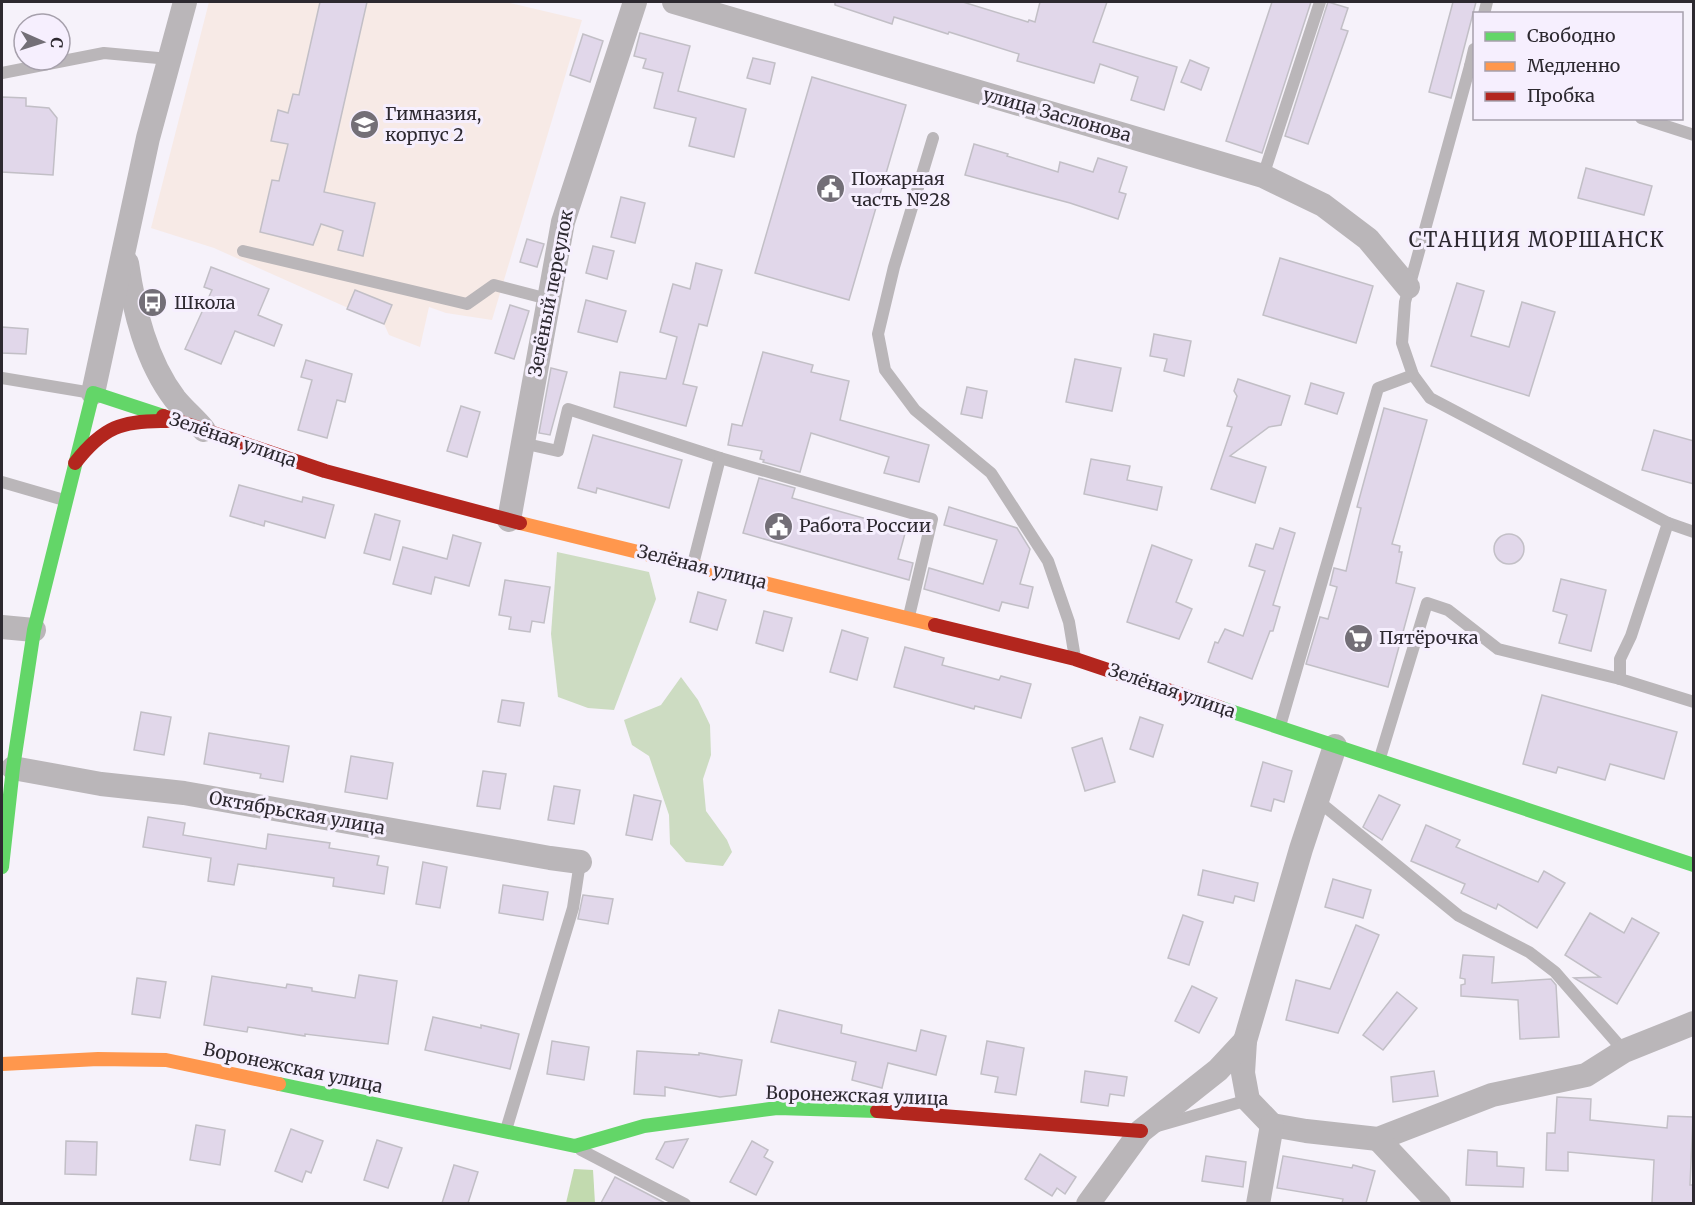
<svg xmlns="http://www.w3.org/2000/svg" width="1695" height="1205" font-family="Merriweather,serif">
<rect width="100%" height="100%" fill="#f6f2fa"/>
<polygon fill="#f7eae6" points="209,2 506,2 582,20 492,320 446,313 429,307 420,347 389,335 384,324 214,248 151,228"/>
<g fill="#cddcc2">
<polygon points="557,552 649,572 656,599 614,710 588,708 558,697 551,634"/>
<polygon points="681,677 698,700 710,725 711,755 703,779 706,811 727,840 732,852 723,866 686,862 670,844 669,815 649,756 632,745 624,720 661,705"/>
</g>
<polygon fill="#c2daaf" points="574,1169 593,1170 595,1203 566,1203"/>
<g fill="#e1d7ea" stroke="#c2bfc6" stroke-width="1.5">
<polygon points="320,2 367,2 324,192 375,203 363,256 338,250 343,231 321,224 313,245 260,232 272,180 279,181 288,144 271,141 278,110 288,113 293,94 299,95"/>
<polygon points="835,2 963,2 1028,22 1029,20 1035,22 1040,2 1107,2 1093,42 1177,67 1164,110 1131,100 1138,77 1100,64 1094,83 1017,61 1019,54 949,32 948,34 894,17 892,24 835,5"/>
<polygon points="1272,2 1311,2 1262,153 1226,141"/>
<polygon points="1328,2 1348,8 1341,29 1348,31 1308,144 1285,136"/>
<polygon points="1453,2 1476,2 1451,98 1429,92"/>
<polygon points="640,33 690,46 678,91 746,109 734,157 689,146 696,118 654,108 663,73 643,68 646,59 634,56"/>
<polygon points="583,34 603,41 590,82 570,75"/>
<polygon points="753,58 775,63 770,84 747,78"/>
<polygon points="1190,60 1209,68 1201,90 1181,82"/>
<polygon points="812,77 906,105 849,300 755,273"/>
<polygon points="2,97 26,98 26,106 49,108 57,118 53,175 2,172"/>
<polygon points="974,144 1008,154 1007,156 1058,172 1060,162 1093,172 1098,158 1127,167 1119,192 1126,194 1118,219 1070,203 965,175"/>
<polygon points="1586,168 1652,186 1644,215 1578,198"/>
<polygon points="621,197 645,203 635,243 611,237"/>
<polygon points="527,239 544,244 537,267 520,262"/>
<polygon points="593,246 614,251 607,279 586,273"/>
<polygon points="1280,258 1373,286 1356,343 1263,315"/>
<polygon points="696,263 722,270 707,326 699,324 683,384 697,387 686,426 614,407 620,372 666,379 677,337 660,332 673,284 690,289"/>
<polygon points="211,267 269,289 258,315 282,325 274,346 235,331 221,364 185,349 212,290 204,287"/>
<polygon points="1457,283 1484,291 1471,336 1509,347 1522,302 1555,312 1529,396 1431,366"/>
<polygon points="355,290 392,305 384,324 347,309"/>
<polygon points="586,300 626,311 617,342 578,332"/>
<polygon points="510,305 529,311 514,359 495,353"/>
<polygon points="2,327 28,329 26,354 2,353"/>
<polygon points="1154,334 1191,341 1184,376 1164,371 1167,359 1150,356"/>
<polygon points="763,352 813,365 811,372 849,381 840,420 929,445 919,482 884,473 889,457 811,433 800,472 763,462 764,460 760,459 762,451 728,445 732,424 742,426"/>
<polygon points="1075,359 1121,368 1112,411 1066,402"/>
<polygon points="306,360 352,374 345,402 337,400 327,438 298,430 312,380 301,377"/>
<polygon points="551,368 567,372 550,435 539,433"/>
<polygon points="1238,379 1290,396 1281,425 1269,427 1230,456 1266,467 1255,503 1211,489 1232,427 1227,426 1237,396 1234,391"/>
<polygon points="1311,383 1344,393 1337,414 1305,404"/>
<polygon points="967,387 987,391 982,418 961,414"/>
<polygon points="461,406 480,412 467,457 447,451"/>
<polygon points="1384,408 1427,420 1392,544 1400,546 1399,552 1402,552 1396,583 1415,588 1388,687 1306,664 1320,617 1328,619 1337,587 1330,585 1334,568 1346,571 1361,508 1357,507"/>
<polygon points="1654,430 1694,441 1694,484 1642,470"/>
<polygon points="593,435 682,460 669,508 597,488 596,493 578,488"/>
<polygon points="1091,459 1130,466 1127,480 1162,487 1157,510 1084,494"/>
<polygon points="759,478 795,488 792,498 906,530 898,559 913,563 909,580 743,533"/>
<polygon points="239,485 302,502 303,497 334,505 325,538 265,521 264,526 230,516"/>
<polygon points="949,507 1017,528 1030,549 1020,584 1033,587 1028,608 1002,602 999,611 924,589 929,568 983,584 997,540 944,525"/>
<polygon points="375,514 400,521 390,560 364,553"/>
<polygon points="1280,528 1295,533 1273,605 1280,607 1273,631 1270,631 1252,679 1208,662 1215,642 1218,643 1225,629 1243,636 1265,571 1249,566 1256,544 1273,549"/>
<circle cx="1509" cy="549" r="15"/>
<polygon points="453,535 481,543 469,586 435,577 431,594 393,584 403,547 447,559"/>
<polygon points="1152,545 1192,560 1176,602 1192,609 1179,639 1127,622"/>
<polygon points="1561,579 1606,590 1591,651 1559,643 1567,615 1553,611"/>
<polygon points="505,580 550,587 544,623 532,621 530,632 509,629 511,617 499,615"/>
<polygon points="698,592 726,600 717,630 690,622"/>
<polygon points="764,611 792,618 783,651 756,643"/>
<polygon points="842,630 868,638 857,680 830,672"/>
<polygon points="905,647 944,658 942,665 999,680 1001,676 1031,684 1021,718 975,706 974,709 894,687"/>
<polygon points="1542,695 1677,732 1664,779 1610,764 1605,780 1558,767 1556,773 1523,764"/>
<polygon points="502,700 524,703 520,726 498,722"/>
<polygon points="141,712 171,717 164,755 134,750"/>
<polygon points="1140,717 1163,725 1153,757 1130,749"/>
<polygon points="209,733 289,746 283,782 260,778 261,774 204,764"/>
<polygon points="1102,738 1115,782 1085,791 1072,748"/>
<polygon points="351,756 393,763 387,799 345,792"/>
<polygon points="1263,762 1292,771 1284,802 1274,799 1271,811 1251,806"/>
<polygon points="483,771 506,774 500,809 477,806"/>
<polygon points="554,786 580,790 574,824 548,820"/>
<polygon points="634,795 661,801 652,840 626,835"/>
<polygon points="1379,795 1400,805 1382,840 1363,827"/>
<polygon points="148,817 185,823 183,835 266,849 268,834 330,843 329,848 379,856 377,865 388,867 384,894 333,886 334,878 238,864 234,885 208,881 211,858 143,847"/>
<polygon points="1426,825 1460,840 1456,847 1538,882 1544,871 1565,883 1537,928 1498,904 1496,909 1461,893 1465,884 1411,861"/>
<polygon points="423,862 447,867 440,908 416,904"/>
<polygon points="1203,870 1258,883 1254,901 1235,896 1233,903 1198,895"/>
<polygon points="1333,879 1371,890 1363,918 1325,907"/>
<polygon points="503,885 548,892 543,920 499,913"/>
<polygon points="583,895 613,899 608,924 578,919"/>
<polygon points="1590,913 1624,933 1632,918 1659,933 1617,1004 1574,978 1600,977 1565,955"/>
<polygon points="1183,915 1203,922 1189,965 1168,958"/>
<polygon points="1356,925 1379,935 1338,1033 1286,1020 1296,980 1330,989"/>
<polygon points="1463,955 1494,957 1492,983 1551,979 1556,985 1559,1037 1520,1039 1518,1000 1461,996 1461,985 1465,984 1465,979 1460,978"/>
<polygon points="359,975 397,981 388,1044 305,1034 305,1036 248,1027 247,1032 204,1025 212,976 286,988 287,984 312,988 312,991 355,998"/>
<polygon points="137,978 166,982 160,1018 132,1014"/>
<polygon points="1192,986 1217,998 1199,1033 1175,1021"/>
<polygon points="1397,992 1417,1008 1383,1050 1363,1035"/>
<polygon points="779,1010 842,1025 841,1033 916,1051 921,1030 946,1036 936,1075 888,1063 882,1088 852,1080 856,1062 771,1042"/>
<polygon points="433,1017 481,1028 481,1025 519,1034 510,1069 425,1050"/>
<polygon points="552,1041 589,1047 584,1080 547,1074"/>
<polygon points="987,1041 1024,1048 1016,1095 995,1092 998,1077 981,1074"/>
<polygon points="637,1051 699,1055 699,1053 742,1060 736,1095 720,1097 665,1087 665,1096 634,1094"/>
<polygon points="1085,1071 1127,1077 1124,1096 1110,1094 1108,1106 1081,1102"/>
<polygon points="1434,1071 1438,1096 1393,1102 1391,1077"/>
<polygon points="1557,1097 1591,1099 1590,1120 1667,1128 1668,1116 1693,1117 1690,1185 1694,1185 1694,1203 1652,1203 1654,1160 1568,1152 1568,1171 1546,1170 1547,1133 1555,1133"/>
<polygon points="196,1125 225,1130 220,1165 190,1160"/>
<polygon points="291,1129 323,1141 311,1173 306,1171 302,1182 275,1171"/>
<polygon points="688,1139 673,1168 656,1159 665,1142"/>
<polygon points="377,1140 402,1148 388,1188 364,1180"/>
<polygon points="66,1141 97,1142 96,1175 65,1174"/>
<polygon points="752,1141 768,1150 764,1157 773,1162 756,1195 730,1182"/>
<polygon points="1468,1150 1497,1152 1497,1166 1524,1168 1523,1187 1466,1185"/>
<polygon points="1040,1154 1076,1177 1065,1194 1057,1188 1052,1196 1025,1179"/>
<polygon points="1206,1156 1246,1162 1243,1187 1202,1181"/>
<polygon points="1283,1156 1352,1168 1353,1165 1375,1171 1366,1203 1342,1203 1343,1199 1277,1188"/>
<polygon points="454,1165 478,1172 468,1203 442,1203"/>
<polygon points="615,1177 644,1192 665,1203 601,1203"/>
</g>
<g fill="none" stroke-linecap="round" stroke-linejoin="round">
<g stroke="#bab6b9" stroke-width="12">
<polyline points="1484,14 1487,2"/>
<polyline points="1470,66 1474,49"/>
<polyline points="1474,67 1470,66 1405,302 1402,343 1413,375 1430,398 1668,523 1694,532"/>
<polyline points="2,73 104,53 169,59"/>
<polyline points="1641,118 1694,135"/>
<polyline points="933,138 894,267 878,334 885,370 915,410 991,473 1048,561 1069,622 1075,658"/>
<polyline points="1263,176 1320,2"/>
<polyline points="243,251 467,304 494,285 548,299"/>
<polyline points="2,378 92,393"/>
<polyline points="522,443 558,451 568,409 720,458 693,564"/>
<polyline points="720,458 932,519 909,616"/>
<polyline points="2,482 64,500"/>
<polyline points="1668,523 1631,636 1620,659 1620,679 1694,702"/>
<polyline points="1280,726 1378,388 1413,375"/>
<polyline points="1379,761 1427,603 1448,610 1498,649 1620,679"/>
<polyline points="1317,800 1459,916 1529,952 1555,972 1624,1051"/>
<polyline points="1154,1127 1248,1100"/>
<polyline points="506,1130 573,908 580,862"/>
<polyline points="581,1150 685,1204"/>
</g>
<g stroke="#bab6b9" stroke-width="24">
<polyline points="674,2 1263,176 1323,205 1368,239 1408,287"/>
<path d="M127 263C134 310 146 361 175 399 184 410 195 419 204 430"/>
<polyline points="93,393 148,138 185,2"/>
<polyline points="509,520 563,222 635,2"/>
<polyline points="2,627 34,630"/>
<polyline points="13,768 101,784 184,793 550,858 580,862"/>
<polyline points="1272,1125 1306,1131 1378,1139 1492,1095 1586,1075 1624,1051 1694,1023"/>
<polyline points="1272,1125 1248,1100 1243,1073 1245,1041 1301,849 1335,746"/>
<polyline points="1378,1139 1439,1204"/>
<polyline points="1088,1204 1141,1131 1218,1070 1245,1041"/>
<polyline points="1258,1204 1272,1125"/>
</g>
<g stroke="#63d668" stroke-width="14">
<polyline points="1221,708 1694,865"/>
<polyline points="2,867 13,768 34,630 93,393 163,416"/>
<polyline points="279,1084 575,1146 644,1126 777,1108 877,1111"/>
</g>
<g stroke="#ff974d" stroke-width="14">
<polyline points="520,523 935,625"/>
<polyline points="2,1064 98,1059 166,1060 279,1084"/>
</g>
<g stroke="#b3261e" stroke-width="14">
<polyline points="163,416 325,471 520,523"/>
<path d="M75 463C103 427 122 420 167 421"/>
<polyline points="935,625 1075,659 1221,708"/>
<polyline points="877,1111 1141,1131"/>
</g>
</g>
<defs>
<symbol id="school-disc" viewBox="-11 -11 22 22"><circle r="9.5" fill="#736f77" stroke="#f6effe"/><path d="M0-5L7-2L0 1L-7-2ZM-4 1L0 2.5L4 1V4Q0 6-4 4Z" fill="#fff"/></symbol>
<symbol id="civic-disc" viewBox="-11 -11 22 22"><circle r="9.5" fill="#736f77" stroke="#f6effe"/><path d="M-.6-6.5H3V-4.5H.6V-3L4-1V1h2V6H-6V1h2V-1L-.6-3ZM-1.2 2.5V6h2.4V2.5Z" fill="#fff"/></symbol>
<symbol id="bus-disc" viewBox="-11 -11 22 22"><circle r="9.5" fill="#736f77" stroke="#f6effe"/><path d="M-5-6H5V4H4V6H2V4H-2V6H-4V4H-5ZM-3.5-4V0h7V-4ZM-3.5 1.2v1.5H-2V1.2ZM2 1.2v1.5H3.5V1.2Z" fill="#fff"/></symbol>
<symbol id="supermarket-disc" viewBox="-11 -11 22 22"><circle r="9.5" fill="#736f77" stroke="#f6effe"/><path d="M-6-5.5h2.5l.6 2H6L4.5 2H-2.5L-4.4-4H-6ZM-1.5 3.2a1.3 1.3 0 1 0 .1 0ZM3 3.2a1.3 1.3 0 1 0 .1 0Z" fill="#fff"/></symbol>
</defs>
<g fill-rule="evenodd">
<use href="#school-disc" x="348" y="108" width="33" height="33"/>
<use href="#civic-disc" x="814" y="172" width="33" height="33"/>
<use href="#bus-disc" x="136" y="286" width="33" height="33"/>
<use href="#civic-disc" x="762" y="510" width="33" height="33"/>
<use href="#supermarket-disc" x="1342" y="622" width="33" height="33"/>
</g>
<g text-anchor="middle" stroke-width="6" stroke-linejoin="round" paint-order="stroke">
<g font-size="18" fill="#2d2930" stroke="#f6effe" text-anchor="start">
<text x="385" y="120">Гимназия,<tspan x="385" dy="21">корпус 2</tspan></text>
<text x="851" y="185">Пожарная<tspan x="851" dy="21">часть №28</tspan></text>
<text x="174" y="309">Школа</text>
<text x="799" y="532">Работа России</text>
<text x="1379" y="644">Пятёрочка</text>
</g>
<g font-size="18" fill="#2d2930" stroke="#f6effe">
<text transform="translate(1057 115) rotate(16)" y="6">улица Заслонова</text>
<text transform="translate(551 293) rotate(-79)" y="6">Зелёный переулок</text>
<text transform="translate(233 440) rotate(19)" y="6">Зелёная улица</text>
<text transform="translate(702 567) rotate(14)" y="6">Зелёная улица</text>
<text transform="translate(1172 691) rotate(19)" y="6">Зелёная улица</text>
<text transform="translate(297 813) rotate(10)" y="6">Октябрьская улица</text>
<text transform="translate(293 1068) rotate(12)" y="6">Воронежская улица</text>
<text transform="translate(857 1096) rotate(2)" y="6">Воронежская улица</text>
</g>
<g font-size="20" letter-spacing="1.5" fill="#2d2930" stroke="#f6effe">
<text x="1537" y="247">СТАНЦИЯ МОРШАНСК</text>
</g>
</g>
<rect width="1695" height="1205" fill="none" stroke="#2d2930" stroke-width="6"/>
<rect x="1473" y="12" width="210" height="108" fill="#f6effe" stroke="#a6a0ac" stroke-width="1.5"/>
<rect x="1485" y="32" width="30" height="9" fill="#63d668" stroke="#a6a0ac" stroke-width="1.5"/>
<text x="1527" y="42" font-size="18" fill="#2d2930">Свободно</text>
<rect x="1485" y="62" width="30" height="9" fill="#ff974d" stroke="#a6a0ac" stroke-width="1.5"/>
<text x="1527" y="72" font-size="18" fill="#2d2930">Медленно</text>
<rect x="1485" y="92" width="30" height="9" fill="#b3261e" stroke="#a6a0ac" stroke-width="1.5"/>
<text x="1527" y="102" font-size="18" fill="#2d2930">Пробка</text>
<g transform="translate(42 42) rotate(93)"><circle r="28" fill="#f6effe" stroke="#a6a0ac" stroke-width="1.5"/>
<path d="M0-4.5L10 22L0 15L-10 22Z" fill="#736f77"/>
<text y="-9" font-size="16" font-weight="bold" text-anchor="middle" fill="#2d2930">С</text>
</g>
</svg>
